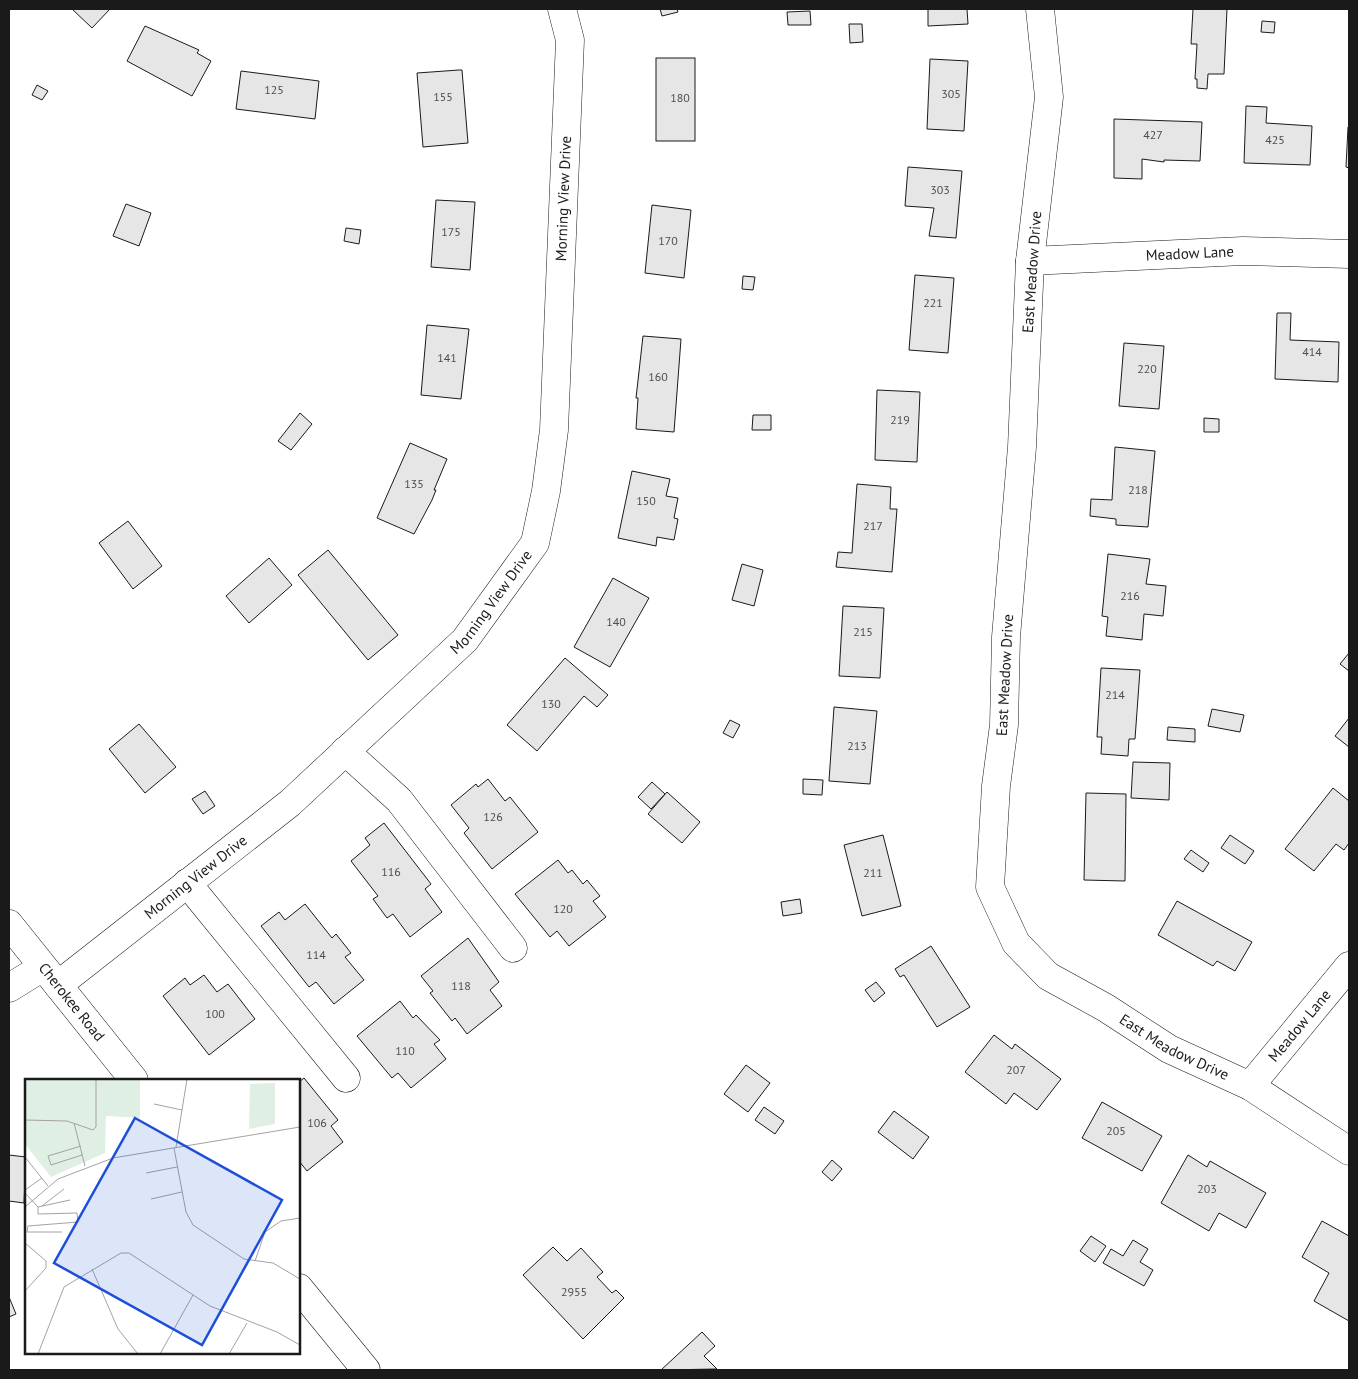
<svg xmlns="http://www.w3.org/2000/svg" width="1358" height="1379" font-family="'PT Sans',sans-serif">
<rect width="100%" height="100%" fill="#fff"/>
<g fill="#e6e6e6" stroke="#1a1a1a">
<polygon points="72,9 110,9 92,28"/>
<polygon points="660,9 677,9 678,12 662,16"/>
<polygon points="928,9 967,9 968,24 928,26"/>
<polygon points="1193,9 1227,9 1224,74 1208,74 1207,89 1197,88 1197,79 1195,79 1197,44 1191,44"/>
<polygon points="810,11 811,25 788,25 787,12"/>
<polygon points="1262,21 1275,22 1274,33 1261,32"/>
<polygon points="849,24 862,24 863,42 850,43"/>
<polygon points="145,26 199,50 197,53 211,61 192,96 127,61"/>
<rect x="656" y="58" width="39" height="83"/>
<polygon points="930,59 968,61 964,131 927,129"/>
<polygon points="459,70 462,70 468,143 423,147 417,73"/>
<polygon points="241,71 319,81 315,119 236,109"/>
<polygon points="37,85 48,91 42,100 32,95"/>
<polygon points="1246,106 1267,107 1266,123 1312,126 1310,165 1244,163"/>
<polygon points="1114,119 1202,122 1200,161 1164,160 1164,162 1142,159 1142,179 1114,178"/>
<polygon points="1348,127 1349,127 1349,168 1346,167"/>
<polygon points="908,167 962,171 956,238 929,236 934,208 905,206"/>
<polygon points="436,200 475,202 470,270 431,267"/>
<polygon points="126,204 151,213 139,246 113,236"/>
<polygon points="652,205 691,210 684,278 645,273"/>
<polygon points="346,228 361,230 359,244 344,241"/>
<polygon points="915,275 954,278 948,353 909,350"/>
<polygon points="743,276 755,277 753,290 742,289"/>
<polygon points="1277,313 1291,313 1290,340 1339,342 1338,382 1275,379"/>
<polygon points="427,325 469,329 461,399 421,395"/>
<polygon points="643,336 681,339 674,432 636,429 638,398 636,398"/>
<polygon points="1124,343 1164,346 1159,409 1119,406"/>
<polygon points="877,390 920,392 917,462 875,460"/>
<polygon points="300,413 312,424 291,450 278,441"/>
<polygon points="753,415 771,415 771,430 752,430"/>
<polygon points="1204,418 1219,419 1219,432 1204,432"/>
<polygon points="410,443 447,459 434,490 436,490 432,500 414,534 377,518"/>
<polygon points="1115,447 1155,451 1148,527 1116,525 1116,519 1090,516 1091,499 1112,500"/>
<polygon points="632,471 670,479 666,496 678,498 674,518 678,519 674,540 657,537 656,546 618,538"/>
<polygon points="857,484 891,487 890,509 897,509 892,572 836,567 838,552 852,553"/>
<polygon points="128,521 162,566 133,589 99,543"/>
<polygon points="328,550 398,635 368,660 298,575"/>
<polygon points="1108,554 1150,559 1146,584 1166,586 1163,616 1144,614 1142,640 1106,636 1108,617 1102,616"/>
<polygon points="269,558 292,585 249,623 226,596"/>
<polygon points="742,564 763,570 754,606 732,600"/>
<polygon points="613,578 649,598 610,667 574,647"/>
<polygon points="843,606 884,608 880,678 839,676"/>
<polygon points="1349,653 1349,671 1340,664"/>
<polygon points="565,658 608,695 597,707 584,696 537,751 507,725"/>
<polygon points="1101,668 1140,670 1135,739 1129,739 1128,756 1101,754 1102,737 1097,737"/>
<polygon points="834,707 877,711 870,784 829,781"/>
<polygon points="1212,709 1244,715 1240,732 1208,726"/>
<polygon points="1349,718 1349,747 1335,736"/>
<polygon points="730,720 740,725 733,738 723,733"/>
<polygon points="139,724 176,767 145,793 109,749"/>
<polygon points="1168,727 1195,729 1195,742 1167,740"/>
<polygon points="1133,762 1170,763 1169,800 1131,798"/>
<polygon points="488,779 505,801 510,797 538,832 492,869 464,833 469,828 451,805 476,784 478,787"/>
<polygon points="803,779 823,780 822,795 803,794"/>
<polygon points="652,782 665,794 651,809 638,797"/>
<polygon points="1333,788 1349,801 1349,843 1344,850 1336,844 1314,871 1285,849"/>
<polygon points="205,791 215,806 203,814 192,799"/>
<polygon points="667,792 700,822 682,843 648,814"/>
<polygon points="1086,793 1126,794 1125,881 1084,880"/>
<polygon points="384,823 431,884 425,889 442,912 410,937 393,914 387,918 373,899 378,896 351,861 370,845 365,838"/>
<polygon points="883,835 901,906 862,916 844,845"/>
<polygon points="1230,835 1254,851 1245,864 1221,848"/>
<polygon points="1191,850 1209,863 1203,872 1184,859"/>
<polygon points="558,860 568,873 572,870 583,884 587,880 600,896 593,901 606,917 569,946 557,931 550,937 515,894"/>
<polygon points="800,899 802,913 783,916 781,902"/>
<polygon points="1177,901 1252,942 1235,971 1217,961 1213,966 1158,935"/>
<polygon points="305,904 332,938 336,934 351,953 345,957 364,980 334,1004 316,982 309,987 261,926 279,912 285,920"/>
<polygon points="468,938 499,982 490,990 502,1006 467,1034 455,1018 452,1021 430,993 433,991 421,976"/>
<polygon points="931,946 970,1007 937,1027 904,975 900,977 895,969"/>
<polygon points="204,975 217,992 228,984 255,1019 209,1055 163,996 185,978 190,985"/>
<polygon points="876,982 885,993 874,1002 865,990"/>
<polygon points="400,1001 413,1018 416,1015 440,1040 434,1044 446,1059 411,1088 398,1073 392,1078 357,1036"/>
<polygon points="994,1035 1012,1049 1015,1044 1061,1079 1037,1110 1014,1093 1006,1104 965,1072"/>
<polygon points="746,1065 770,1083 748,1112 724,1094"/>
<polygon points="304,1078 338,1120 331,1126 343,1142 307,1171 299,1161 299,1082"/>
<polygon points="1102,1102 1162,1136 1142,1171 1082,1138"/>
<polygon points="764,1107 784,1121 775,1134 755,1120"/>
<polygon points="894,1111 929,1137 913,1159 878,1132"/>
<polygon points="9,1155 26,1157 24,1203 9,1201"/>
<polygon points="1188,1155 1207,1167 1210,1161 1266,1193 1246,1228 1219,1213 1209,1231 1161,1203"/>
<polygon points="832,1160 842,1169 832,1181 822,1172"/>
<polygon points="1322,1221 1349,1236 1349,1321 1314,1301 1329,1273 1302,1257"/>
<polygon points="1091,1236 1106,1246 1095,1262 1080,1251"/>
<polygon points="1133,1240 1148,1249 1140,1262 1153,1270 1144,1286 1103,1263 1111,1249 1123,1256"/>
<polygon points="553,1247 567,1261 581,1248 603,1272 597,1277 612,1293 616,1290 624,1298 583,1339 523,1275"/>
<polygon points="9,1297 16,1314 9,1317"/>
<polygon points="702,1332 715,1346 704,1356 717,1369 661,1370"/>
</g>
<g fill="none" stroke-linecap="round" stroke-linejoin="round">
<defs>
<g id="minor">
<path id="s1" d="M1040 9 1049 97 1030 261 1022 447 1006 637 1004 725 996 786 990 887 1016 943 1048 976 1106 1008 1169 1049 1250 1086 1349 1151"/>
<path id="s2" d="M1030 261 1243 251 1349 254"/>
<polyline points="345,751 399,800 513,948"/>
<polyline points="187,883 346,1078"/>
<path id="s3" d="M58 985 290 803 465 640 535 543 546 491 554 430 570 40 562 9"/>
<polyline points="9,988 43,967"/>
<path id="s4" d="M1250 1086 1349 966"/>
</g>
<g id="major">
<path id="s5" d="M9 924 134 1080"/>
<polyline points="299,1288 366,1370"/>
</g>
</defs>
<use href="#minor" stroke="#1a1a1a" stroke-width="29"/>
<use href="#major" stroke="#1a1a1a" stroke-width="29"/>
<use href="#minor" stroke="#fff" stroke-width="28"/>
<use href="#major" stroke="#fff" stroke-width="28"/>
</g>
<g text-anchor="middle" stroke-width="4" stroke-linejoin="round" paint-order="stroke">
<g font-size="12" fill="#4d4d4d">
<text x="274" y="94">125</text>
<text x="951" y="98">305</text>
<text x="443" y="101">155</text>
<text x="680" y="102">180</text>
<text x="1153" y="139">427</text>
<text x="1275" y="144">425</text>
<text x="940" y="194">303</text>
<text x="451" y="236">175</text>
<text x="668" y="245">170</text>
<text x="933" y="307">221</text>
<text x="1312" y="356">414</text>
<text x="447" y="362">141</text>
<text x="1147" y="373">220</text>
<text x="658" y="381">160</text>
<text x="900" y="424">219</text>
<text x="414" y="488">135</text>
<text x="1138" y="494">218</text>
<text x="646" y="505">150</text>
<text x="873" y="530">217</text>
<text x="1130" y="600">216</text>
<text x="616" y="626">140</text>
<text x="863" y="636">215</text>
<text x="1115" y="699">214</text>
<text x="551" y="708">130</text>
<text x="857" y="750">213</text>
<text x="493" y="821">126</text>
<text x="391" y="876">116</text>
<text x="873" y="877">211</text>
<text x="563" y="913">120</text>
<text x="316" y="959">114</text>
<text x="461" y="990">118</text>
<text x="215" y="1018">100</text>
<text x="405" y="1055">110</text>
<text x="1016" y="1074">207</text>
<text x="317" y="1127">106</text>
<text x="1116" y="1135">205</text>
<text x="1207" y="1193">203</text>
<text x="574" y="1296">2955</text>
</g>
<g font-size="15" fill="#1a1a1a" stroke="#fff">
<text dy="5" stroke="none"><textPath href="#s3" startOffset="1000">Morning View Drive</textPath></text>
<text dy="5" stroke="none"><textPath href="#s2" startOffset="160">Meadow Lane</textPath></text>
<text transform="translate(1032 272) rotate(-86)" y="5">East Meadow Drive</text>
<text dy="5" stroke="none"><textPath href="#s3" startOffset="580">Morning View Drive</textPath></text>
<text transform="translate(1005 675) rotate(-87)" y="5">East Meadow Drive</text>
<text dy="5" stroke="none"><textPath href="#s3" startOffset="175">Morning View Drive</textPath></text>
<text dy="5" stroke="none"><textPath href="#s5" startOffset="100">Cherokee Road</textPath></text>
<text dy="5" stroke="none"><textPath href="#s4" startOffset="78">Meadow Lane</textPath></text>
<text dy="5" stroke="none"><textPath href="#s1" startOffset="1134">East Meadow Drive</textPath></text>
</g>
</g>
<g transform="translate(25 1079)">
<rect width="275" height="275" fill="#fff"/>
<path d="M0 0H115V39L81 37 80 74 26 98 0 65ZM250 4V45L224 50 225 5Z" fill="#e0efe3"/>
<path fill="none" stroke="#a3a3a3" stroke-width="1" d="M129 25 157 31M0 41 42 42 68 51 71 48V0M49 44 60 87M56 67 23 77 26 86 57 76M151 68 162 0M149 69 161 133 168 146 219 180 248 184 275 200M0 78 23 107M121 94 152 88M0 111 17 99M0 114 13 128 45 121M126 120 157 113M17 127 39 110M0 128 33 100 88 79 275 48M13 128V135L52 134 53 143 3 147 2 153H37M0 164 21 182V189L0 212M230 182 240 153 256 142 275 139M67 190 93 250 113 275M13 275 39 208 96 174H104L185 227 252 253 275 266M135 275 168 216M204 275 222 244"/>
<path fill="#1d4ed8" fill-opacity="0.15" stroke="#1d4ed8" stroke-width="2.5" d="M110 39 257 121 177 266 29 184Z"/>
<rect width="275" height="275" fill="none" stroke="#1a1a1a" stroke-width="2.5"/>
</g>
<rect width="1358" height="1379" fill="none" stroke="#1a1a1a" stroke-width="20"/>
</svg>
